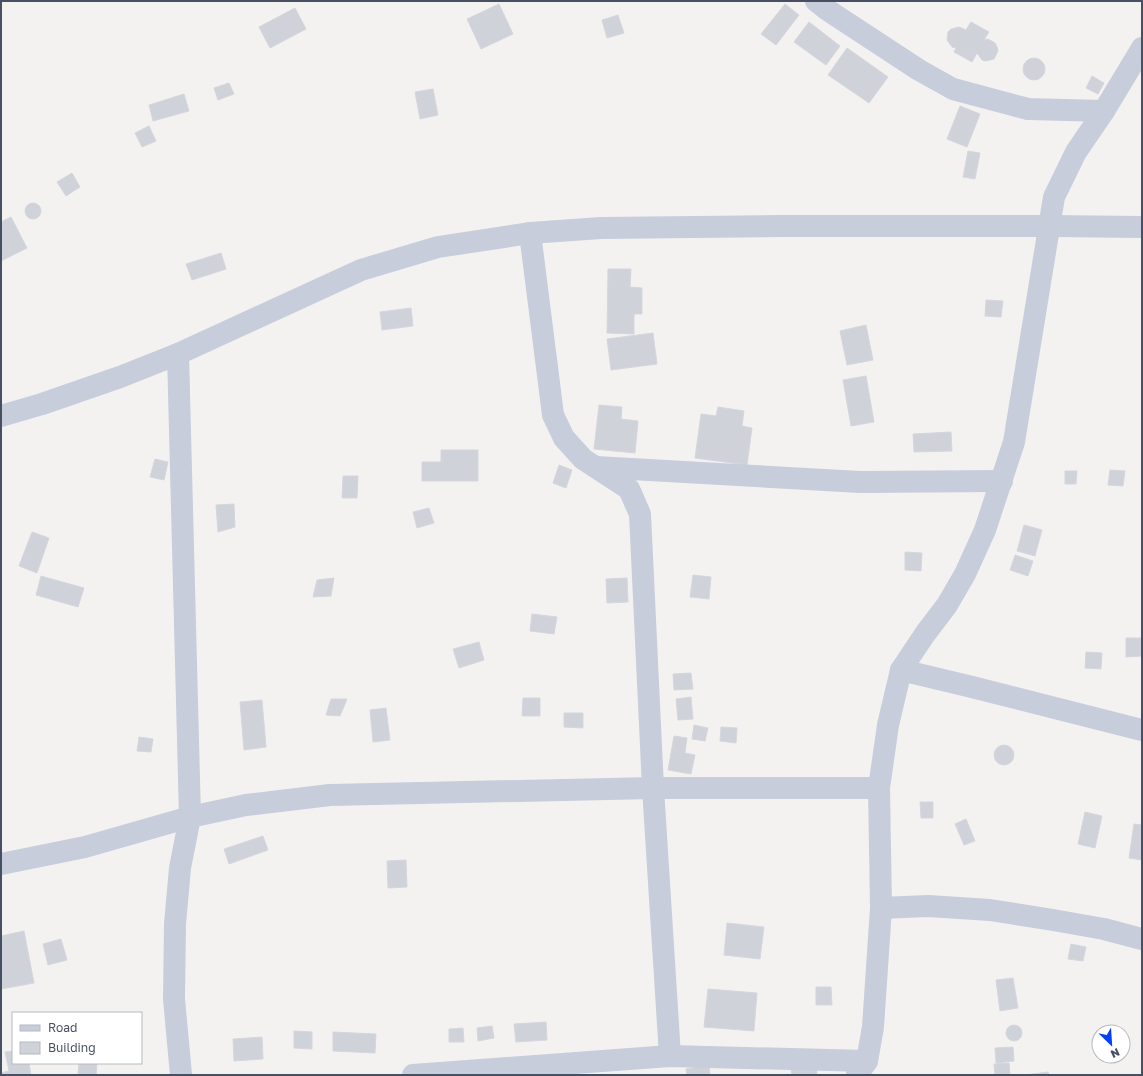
<svg xmlns="http://www.w3.org/2000/svg" width="1143" height="1076" font-family="'Golos Text',sans-serif">
<rect width="100%" height="100%" fill="#f4f2f1"/>
<g fill="#d0d2d9" stroke="#d5d6de">
<polygon points="499,4 513,34 481,49 467,19"/>
<polygon points="785,4 799,15 776,45 761,34"/>
<polygon points="295,8 306,29 270,48 259,27"/>
<polygon points="618,15 624,33 607,38 602,20"/>
<polygon points="809,22 840,46 826,65 794,42"/>
<polygon points="971,22 989,32 984,40 988,39 995,43 997,47 998,51 994,59 986,61 982,60 977,53 972,62 954,52 956,48 952,47 947,40 948,32 951,29 959,27 966,30"/>
<polygon points="847,48 888,77 869,103 828,75"/>
<circle cx="1034" cy="69" r="11"/>
<polygon points="1092,76 1104,83 1098,94 1086,88"/>
<polygon points="229,83 234,94 218,100 214,88"/>
<polygon points="433,89 438,115 420,119 415,92"/>
<polygon points="184,94 189,111 153,121 149,105"/>
<polygon points="960,106 980,114 967,147 947,139"/>
<polygon points="149,126 156,141 142,147 135,133"/>
<polygon points="968,151 980,153 975,179 963,177"/>
<polygon points="72,173 80,187 66,196 57,182"/>
<circle cx="33" cy="211" r="8"/>
<polygon points="11,217 27,248 1,261 1,222"/>
<polygon points="221,253 226,269 192,280 186,264"/>
<polygon points="608,269 631,269 630,287 642,288 642,314 634,314 634,334 607,333"/>
<polygon points="986,300 1003,301 1001,317 985,316"/>
<polygon points="411,308 413,326 382,330 380,312"/>
<polygon points="866,325 873,360 847,365 840,331"/>
<polygon points="653,333 657,364 611,370 607,339"/>
<polygon points="866,376 874,422 851,426 843,380"/>
<polygon points="599,405 622,407 621,419 638,421 635,453 594,449"/>
<polygon points="718,407 744,411 742,426 752,428 747,465 695,458 701,414 716,416"/>
<polygon points="951,432 952,451 914,452 913,434"/>
<polygon points="441,450 478,450 478,481 422,481 422,462 441,462"/>
<polygon points="155,459 168,462 164,480 150,477"/>
<polygon points="559,465 572,470 566,488 553,483"/>
<polygon points="1110,470 1125,471 1123,486 1108,485"/>
<polygon points="1065,471 1077,471 1076,484 1065,484"/>
<polygon points="343,476 358,476 357,498 342,498"/>
<polygon points="234,504 235,527 218,532 216,505"/>
<polygon points="429,508 434,523 417,528 413,512"/>
<polygon points="1024,525 1042,530 1035,556 1017,551"/>
<polygon points="32,532 49,538 37,573 19,566"/>
<polygon points="905,552 922,553 921,571 905,570"/>
<polygon points="1015,555 1033,561 1028,576 1010,570"/>
<polygon points="693,575 711,577 709,599 690,597"/>
<polygon points="41,576 84,588 78,607 36,595"/>
<polygon points="334,578 331,596 313,597 317,580"/>
<polygon points="627,578 628,602 607,603 606,579"/>
<polygon points="532,614 557,617 554,634 530,631"/>
<polygon points="1126,638 1142,638 1142,656 1126,657"/>
<polygon points="479,642 484,660 459,668 453,649"/>
<polygon points="1086,652 1102,653 1101,669 1085,668"/>
<polygon points="691,673 693,689 674,690 673,674"/>
<polygon points="691,697 693,719 678,720 676,699"/>
<polygon points="523,698 540,698 540,716 522,716"/>
<polygon points="331,699 347,699 340,716 326,715"/>
<polygon points="262,700 266,747 244,750 240,702"/>
<polygon points="386,708 390,740 373,742 370,710"/>
<polygon points="564,713 583,713 583,728 564,727"/>
<polygon points="694,725 708,728 705,741 692,739"/>
<polygon points="721,727 737,728 736,743 720,741"/>
<polygon points="674,736 687,738 685,753 695,755 691,774 668,770"/>
<polygon points="139,737 153,739 151,752 137,751"/>
<circle cx="1004" cy="755" r="10"/>
<polygon points="920,802 933,802 933,818 921,818"/>
<polygon points="1085,812 1102,816 1095,848 1078,844"/>
<polygon points="966,819 975,841 964,845 955,824"/>
<polygon points="1134,824 1142,825 1142,860 1129,858"/>
<polygon points="263,836 268,850 229,864 224,849"/>
<polygon points="406,860 407,887 388,888 387,861"/>
<polygon points="727,923 764,927 760,959 724,955"/>
<polygon points="24,931 34,983 1,989 1,936"/>
<polygon points="61,939 67,960 48,965 43,944"/>
<polygon points="1071,944 1086,947 1083,961 1068,959"/>
<polygon points="1013,978 1018,1008 1000,1011 996,980"/>
<polygon points="816,987 831,987 832,1005 816,1005"/>
<polygon points="708,989 757,993 754,1031 704,1027"/>
<polygon points="546,1022 547,1040 516,1042 514,1024"/>
<circle cx="1014" cy="1033" r="8"/>
<polygon points="492,1026 494,1038 478,1041 477,1028"/>
<polygon points="463,1028 464,1042 449,1042 449,1029"/>
<polygon points="294,1031 312,1032 312,1049 294,1048"/>
<polygon points="333,1032 376,1034 375,1053 333,1051"/>
<polygon points="262,1037 263,1059 234,1061 233,1039"/>
<polygon points="1013,1047 1014,1061 996,1063 995,1048"/>
<polygon points="13,1051 13,1063 29,1063 31,1075 1,1075 1,1073 9,1071 5,1052"/>
<polygon points="79,1063 97,1063 96,1075 78,1074"/>
<polygon points="1009,1063 1010,1075 995,1075 994,1064"/>
<polygon points="709,1065 710,1075 687,1075 686,1069"/>
<polygon points="816,1066 817,1075 792,1075 791,1070"/>
<polygon points="1048,1072 1049,1075 1025,1075"/>
</g>
<g fill="none" stroke-linecap="round" stroke-linejoin="round">
<g stroke="#c7cddb" stroke-width="22">
<polyline points="816,1 826,9 919,70 953,89 1028,109 1104,111"/>
<polyline points="530,233 553,415 564,438 583,459 629,489 640,514 653,788 670,1056"/>
<polyline points="178,354 190,817 180,868 175,924 174,999 181,1075"/>
<polyline points="1,416 42,404 120,377 178,354 361,270 438,247 530,233 601,228 781,226 1049,226 1142,227"/>
<polyline points="596,467 860,482 1002,481"/>
<polyline points="901,670 968,686 1142,730"/>
<polyline points="1,864 85,847 190,817 246,805 330,795 653,788 879,788"/>
<polyline points="881,908 928,906 990,910 1053,920 1104,929 1142,939"/>
<polyline points="413,1075 670,1056 867,1061"/>
<polyline points="857,1075 867,1061 873,1027 881,908 879,788 888,725 901,670 925,634 947,605 965,574 985,530 1014,442 1054,197 1076,152 1104,111 1142,48"/>
</g>
</g>
<rect width="1143" height="1076" fill="none" stroke="#475062" stroke-width="4"/>
<rect x="12" y="1012" width="130" height="52" fill="#ffffff" stroke="#b5b9c0"/>
<rect x="20" y="1025" width="20" height="6" fill="#c7cddb" stroke="#b5b9c0"/>
<text x="48" y="1032" font-size="12" fill="#475062">Road</text>
<rect x="20" y="1042" width="20" height="12" fill="#d0d2d9" stroke="#b5b9c0"/>
<text x="48" y="1052" font-size="12" fill="#475062">Building</text>
<g transform="translate(1111 1044) rotate(155)"><circle r="19" fill="#ffffff" stroke="#b5b9c0"/>
<path d="M0-3L7 15L0 10L-7 15Z" fill="#043ffc"/>
<text y="-6" font-size="11" font-weight="bold" text-anchor="middle" fill="#475062">N</text>
</g>
</svg>
